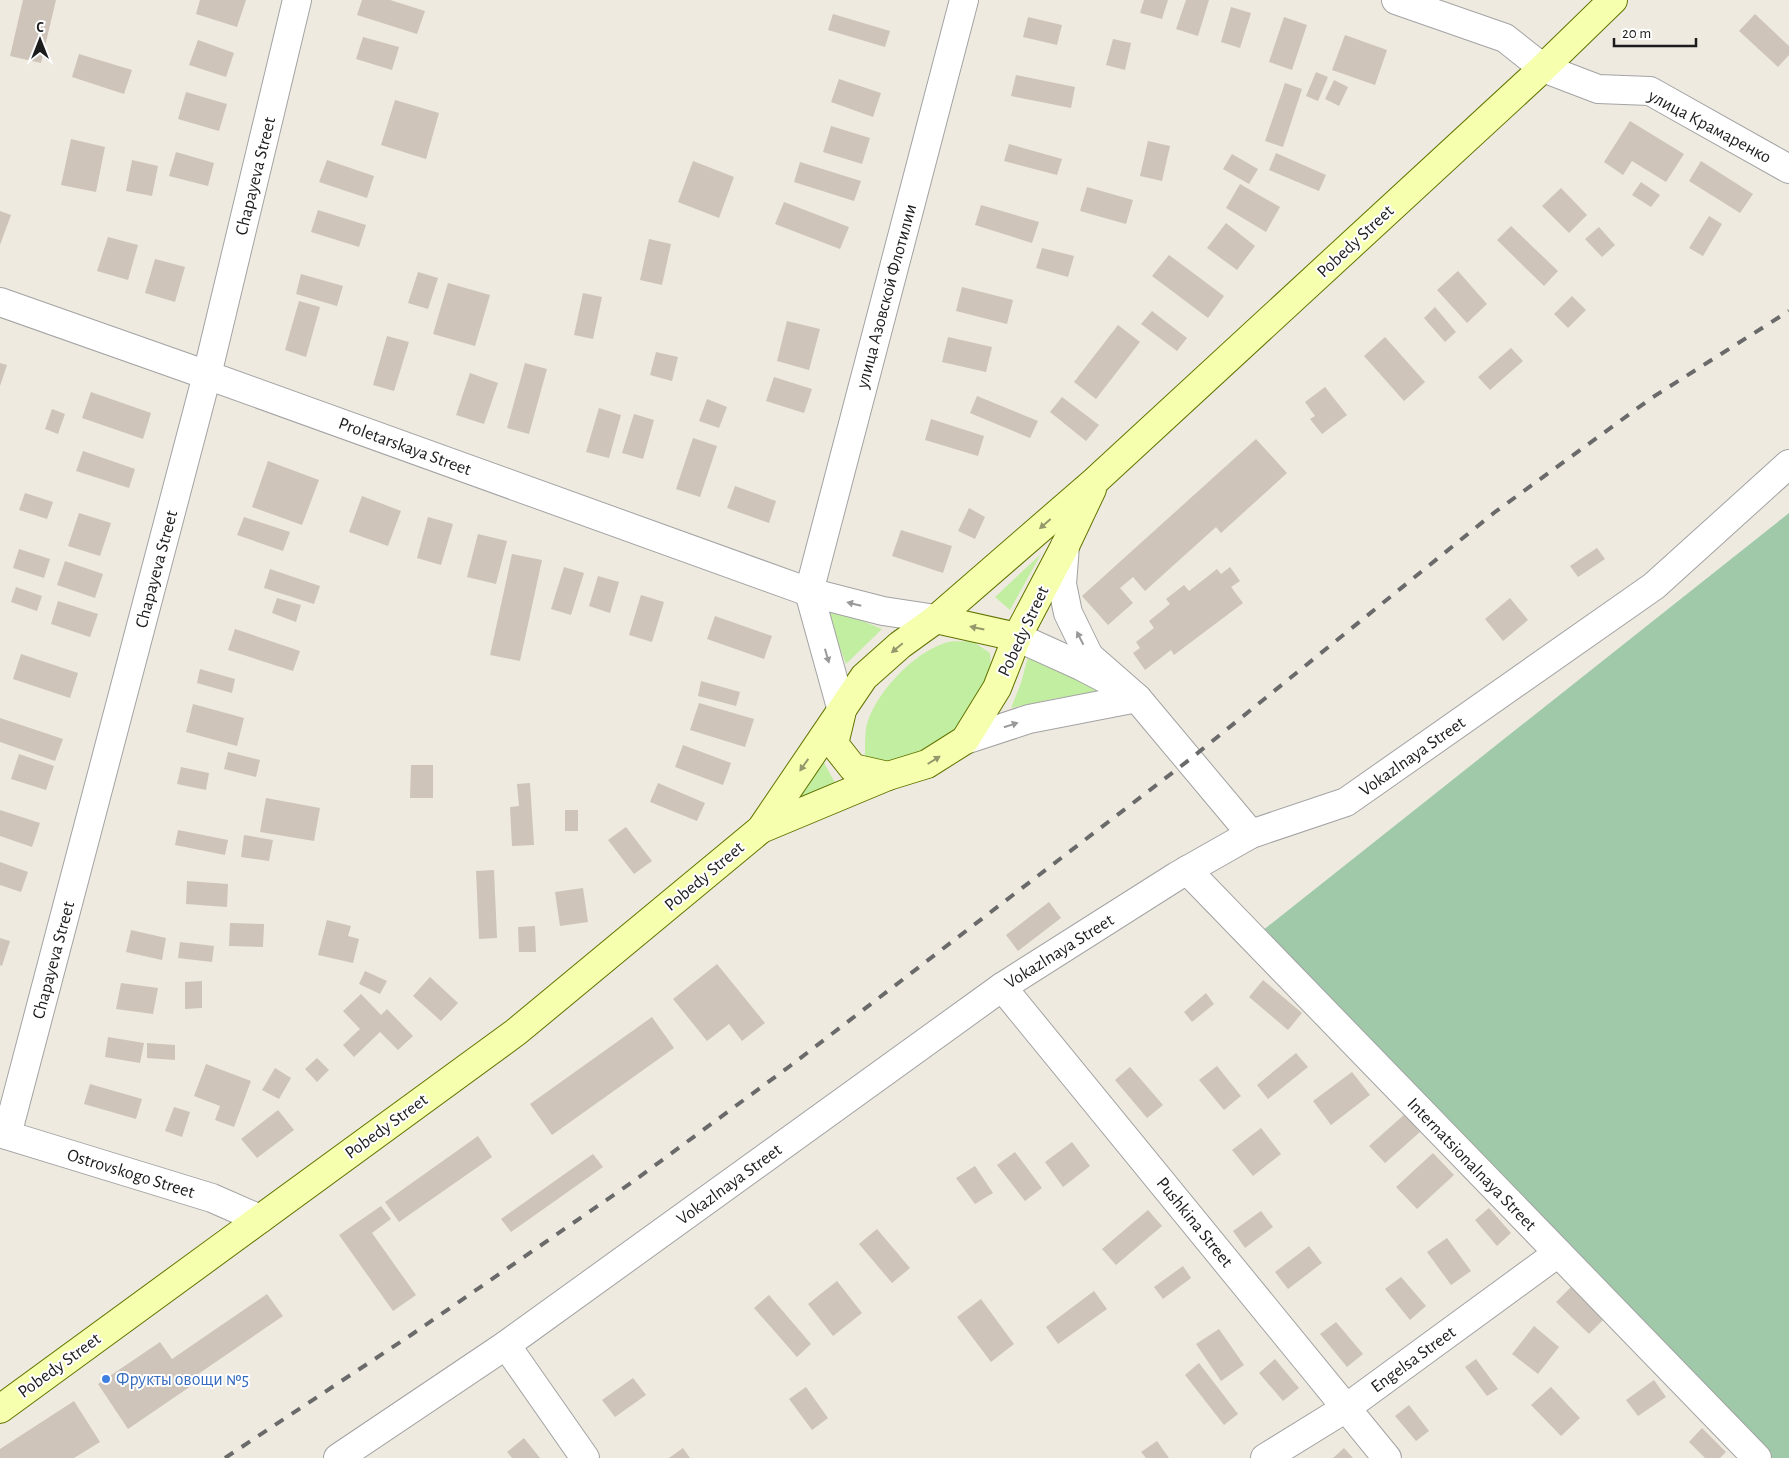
<svg xmlns="http://www.w3.org/2000/svg" width="1789" height="1458" font-family="'Alegreya Sans',sans-serif">
<rect width="100%" height="100%" fill="#eeeae0"/>
<g fill="#c2eea1">
<polygon points="1041,554 1010,610 995,597"/>
<polygon points="824,605 882,629 846,664"/>
<path d="M972 641 990 653 991 677 962 726 912 762 872 765 865 756C865 747 865 737 866 728 873 695 913 653 945 643 953 640 964 642 972 641Z"/>
<polygon points="1029,653 1115,695 1057,698 1011,708 1021,683"/>
<polygon points="821,757 839,790 789,802"/>
</g>
<polygon fill="#9fc9a8" points="1789,513 1789,1458 1770,1458 1262,931"/>
<g fill="#cec4b9">
<polygon points="23,0 56,0 41,63 10,56"/>
<polygon points="200,0 246,0 237,27 196,14"/>
<polygon points="362,0 390,0 425,11 417,34 357,15"/>
<polygon points="1144,0 1168,0 1162,19 1140,13"/>
<polygon points="1186,0 1209,0 1198,36 1176,29"/>
<polygon points="1231,7 1251,13 1240,48 1221,42"/>
<polygon points="833,14 890,31 885,47 828,30"/>
<polygon points="1755,14 1789,46 1789,55 1778,67 1739,31"/>
<polygon points="1028,17 1062,25 1057,45 1023,37"/>
<polygon points="1284,17 1307,25 1292,70 1269,62"/>
<polygon points="1345,35 1387,50 1375,85 1332,70"/>
<polygon points="363,37 399,47 392,70 356,59"/>
<polygon points="1113,39 1131,43 1125,70 1106,65"/>
<polygon points="198,40 234,53 226,77 189,65"/>
<polygon points="79,54 132,70 124,94 72,77"/>
<polygon points="1316,72 1328,77 1318,101 1306,96"/>
<polygon points="1016,75 1075,87 1071,108 1011,96"/>
<polygon points="839,79 881,93 873,117 831,102"/>
<polygon points="1334,80 1348,87 1339,106 1325,99"/>
<polygon points="1285,83 1302,89 1283,147 1265,141"/>
<polygon points="186,92 227,104 219,131 178,119"/>
<polygon points="395,100 439,113 426,159 381,145"/>
<polygon points="1630,121 1684,154 1666,182 1632,161 1623,175 1604,162"/>
<polygon points="831,126 870,138 862,164 823,152"/>
<polygon points="71,139 105,147 96,192 61,185"/>
<polygon points="1148,141 1170,146 1162,181 1140,176"/>
<polygon points="1009,144 1062,159 1057,175 1004,161"/>
<polygon points="176,152 214,163 208,186 169,176"/>
<polygon points="1276,153 1326,175 1319,191 1269,170"/>
<polygon points="1232,154 1258,169 1249,184 1223,169"/>
<polygon points="132,160 158,166 152,196 126,191"/>
<polygon points="327,160 374,176 367,198 319,182"/>
<polygon points="693,161 734,177 719,218 678,202"/>
<polygon points="1701,161 1753,194 1740,213 1689,181"/>
<polygon points="800,162 861,181 854,201 794,182"/>
<polygon points="1641,182 1660,195 1651,207 1632,195"/>
<polygon points="1240,184 1280,207 1266,232 1226,208"/>
<polygon points="1087,187 1133,200 1126,224 1080,211"/>
<polygon points="1561,188 1587,215 1569,233 1542,206"/>
<polygon points="784,202 849,227 840,249 775,224"/>
<polygon points="981,205 1039,222 1032,243 975,225"/>
<polygon points="318,210 366,225 359,247 311,232"/>
<polygon points="0,211 11,215 0,245"/>
<polygon points="1709,216 1722,224 1703,256 1689,248"/>
<polygon points="1226,223 1255,246 1237,270 1207,248"/>
<polygon points="1511,226 1558,271 1544,286 1497,240"/>
<polygon points="1599,227 1615,245 1602,257 1585,239"/>
<polygon points="108,237 138,245 128,280 97,271"/>
<polygon points="649,239 671,244 662,285 640,280"/>
<polygon points="1042,248 1074,256 1068,277 1036,268"/>
<polygon points="1169,255 1224,296 1208,318 1152,276"/>
<polygon points="155,259 185,267 175,302 145,293"/>
<polygon points="1458,271 1487,304 1467,323 1437,290"/>
<polygon points="418,272 438,278 428,309 408,303"/>
<polygon points="301,274 343,286 337,306 296,294"/>
<polygon points="448,283 490,295 475,346 433,334"/>
<polygon points="962,287 1013,300 1007,324 956,311"/>
<polygon points="583,293 602,297 593,339 574,335"/>
<polygon points="1572,296 1586,310 1568,328 1554,314"/>
<polygon points="299,301 320,307 306,357 285,350"/>
<polygon points="1435,307 1456,332 1445,342 1424,318"/>
<polygon points="1152,311 1187,338 1177,351 1141,324"/>
<polygon points="787,321 820,329 809,370 777,361"/>
<polygon points="1118,325 1140,342 1096,399 1074,382"/>
<polygon points="387,336 409,342 394,391 373,385"/>
<polygon points="948,337 992,347 986,372 942,362"/>
<polygon points="1385,337 1425,382 1404,401 1364,356"/>
<polygon points="1511,348 1523,361 1490,390 1478,377"/>
<polygon points="656,352 678,357 672,381 650,375"/>
<polygon points="0,363 7,365 0,386"/>
<polygon points="525,363 547,369 529,434 507,428"/>
<polygon points="470,373 498,383 484,424 456,415"/>
<polygon points="774,377 812,389 804,413 766,401"/>
<polygon points="1325,387 1347,415 1322,434 1310,419 1315,416 1305,402"/>
<polygon points="91,392 151,413 143,439 82,418"/>
<polygon points="977,396 1038,421 1030,438 970,413"/>
<polygon points="1062,397 1099,425 1086,441 1050,412"/>
<polygon points="707,399 727,407 719,428 699,421"/>
<polygon points="599,408 621,415 609,458 586,452"/>
<polygon points="52,409 65,414 58,434 45,429"/>
<polygon points="634,414 654,420 643,459 622,453"/>
<polygon points="931,419 984,436 978,456 925,440"/>
<polygon points="693,438 717,446 700,497 676,489"/>
<polygon points="1256,439 1287,473 1221,533 1216,527 1145,591 1133,577 1120,588 1133,603 1108,625 1082,596"/>
<polygon points="83,451 135,469 129,488 76,471"/>
<polygon points="268,461 319,480 302,525 252,507"/>
<polygon points="735,486 776,501 769,523 727,508"/>
<polygon points="25,493 53,502 47,519 19,510"/>
<polygon points="362,496 401,511 388,546 349,532"/>
<polygon points="969,508 985,517 975,539 958,531"/>
<polygon points="79,513 111,523 100,556 68,546"/>
<polygon points="244,517 290,532 283,551 237,535"/>
<polygon points="428,517 453,524 441,565 417,558"/>
<polygon points="901,530 952,546 943,573 892,556"/>
<polygon points="478,534 507,541 496,584 467,577"/>
<polygon points="1597,548 1605,559 1578,577 1570,566"/>
<polygon points="19,549 50,559 44,578 13,568"/>
<polygon points="512,554 542,560 520,661 490,655"/>
<polygon points="65,561 103,574 95,598 57,585"/>
<polygon points="564,567 584,573 571,615 551,609"/>
<polygon points="1230,567 1240,581 1231,587 1243,603 1174,655 1171,650 1145,670 1133,653 1140,648 1136,642 1154,628 1149,621 1170,604 1166,599 1184,585 1189,591 1217,569 1221,574"/>
<polygon points="270,569 320,586 314,604 264,588"/>
<polygon points="598,576 619,582 610,613 589,606"/>
<polygon points="16,587 42,596 37,611 11,602"/>
<polygon points="641,595 664,602 652,642 629,635"/>
<polygon points="277,598 301,605 296,622 272,613"/>
<polygon points="1510,598 1528,620 1503,641 1485,619"/>
<polygon points="58,601 98,614 90,637 51,624"/>
<polygon points="715,616 772,636 764,659 707,639"/>
<polygon points="235,629 300,651 293,671 228,650"/>
<polygon points="21,654 78,673 70,698 13,679"/>
<polygon points="200,669 235,679 232,693 197,683"/>
<polygon points="701,681 740,692 736,706 698,696"/>
<polygon points="699,703 754,719 745,747 690,730"/>
<polygon points="193,704 244,718 237,746 186,732"/>
<polygon points="0,718 63,739 55,761 0,742"/>
<polygon points="683,745 731,763 723,785 675,767"/>
<polygon points="228,752 260,760 256,777 224,769"/>
<polygon points="19,754 54,766 46,790 11,779"/>
<polygon points="411,765 433,765 433,798 410,798"/>
<polygon points="181,767 209,773 206,790 177,784"/>
<polygon points="530,783 534,845 512,846 510,807 519,806 517,784"/>
<polygon points="658,783 705,803 697,821 650,802"/>
<polygon points="266,798 320,808 314,841 260,832"/>
<polygon points="0,810 40,823 32,847 0,836"/>
<rect x="565" y="810" width="13" height="21"/>
<polygon points="626,827 652,861 634,874 608,840"/>
<polygon points="178,830 228,840 225,855 175,845"/>
<polygon points="244,835 273,840 269,861 241,857"/>
<polygon points="0,862 28,872 21,892 0,885"/>
<polygon points="494,870 497,938 479,939 476,871"/>
<polygon points="187,881 228,884 227,907 186,904"/>
<polygon points="583,888 588,922 560,926 555,892"/>
<polygon points="1049,902 1061,918 1018,951 1006,935"/>
<polygon points="327,920 351,926 348,936 359,939 353,963 318,955"/>
<polygon points="230,923 264,924 263,947 229,946"/>
<polygon points="535,926 536,952 519,952 518,927"/>
<polygon points="131,930 166,938 162,960 126,952"/>
<polygon points="0,938 10,941 2,966 0,965"/>
<polygon points="180,942 214,946 212,962 178,958"/>
<polygon points="717,964 765,1023 742,1041 729,1024 707,1041 673,999"/>
<polygon points="365,971 387,981 380,994 359,984"/>
<polygon points="430,977 458,1003 441,1021 413,996"/>
<polygon points="1263,980 1302,1013 1288,1030 1249,997"/>
<polygon points="202,981 202,1008 185,1009 185,982"/>
<polygon points="121,983 158,988 153,1014 116,1009"/>
<polygon points="1206,993 1214,1004 1192,1022 1184,1012"/>
<polygon points="361,994 381,1015 387,1009 413,1036 398,1050 380,1032 354,1057 343,1045 360,1029 343,1011"/>
<polygon points="652,1017 674,1048 552,1135 530,1104"/>
<polygon points="108,1037 144,1043 140,1063 105,1057"/>
<polygon points="147,1043 175,1045 175,1060 147,1058"/>
<polygon points="1296,1053 1308,1067 1268,1099 1257,1085"/>
<polygon points="317,1058 329,1070 317,1082 305,1069"/>
<polygon points="206,1064 251,1081 234,1127 215,1120 220,1106 194,1096"/>
<polygon points="1217,1066 1241,1096 1224,1110 1199,1080"/>
<polygon points="1130,1067 1163,1105 1147,1118 1115,1080"/>
<polygon points="275,1068 291,1078 279,1099 262,1090"/>
<polygon points="1352,1072 1370,1095 1331,1125 1313,1101"/>
<polygon points="90,1084 142,1099 136,1119 84,1104"/>
<polygon points="174,1107 190,1112 182,1137 165,1131"/>
<polygon points="278,1110 294,1130 257,1158 241,1139"/>
<polygon points="1405,1114 1420,1132 1385,1163 1369,1146"/>
<polygon points="1261,1128 1281,1154 1253,1176 1232,1150"/>
<polygon points="478,1136 492,1157 399,1222 385,1202"/>
<polygon points="1072,1142 1090,1166 1063,1187 1045,1162"/>
<polygon points="1015,1152 1042,1188 1025,1201 997,1165"/>
<polygon points="1433,1153 1454,1175 1417,1209 1396,1187"/>
<polygon points="593,1154 603,1167 511,1232 501,1219"/>
<polygon points="975,1166 993,1193 975,1204 956,1178"/>
<polygon points="381,1206 391,1219 372,1233 416,1295 393,1311 339,1235"/>
<polygon points="1489,1208 1511,1233 1497,1246 1475,1220"/>
<polygon points="1148,1210 1162,1226 1116,1265 1102,1249"/>
<polygon points="1261,1211 1273,1227 1245,1248 1233,1231"/>
<polygon points="877,1229 910,1268 892,1283 859,1244"/>
<polygon points="1447,1238 1471,1271 1451,1285 1427,1252"/>
<polygon points="1309,1246 1322,1263 1288,1289 1275,1272"/>
<polygon points="1183,1266 1191,1278 1163,1299 1154,1287"/>
<polygon points="1401,1277 1426,1306 1410,1320 1385,1289"/>
<polygon points="837,1281 862,1313 833,1336 808,1304"/>
<polygon points="1571,1287 1604,1319 1589,1334 1556,1302"/>
<polygon points="1094,1291 1107,1309 1058,1344 1046,1327"/>
<polygon points="267,1294 283,1316 188,1381 191,1386 128,1429 98,1384 160,1342 172,1359"/>
<polygon points="769,1295 811,1344 797,1357 754,1308"/>
<polygon points="981,1299 1014,1344 991,1362 957,1317"/>
<polygon points="1336,1322 1363,1354 1347,1367 1320,1334"/>
<polygon points="1534,1326 1559,1347 1538,1374 1512,1354"/>
<polygon points="1219,1329 1244,1365 1221,1381 1196,1344"/>
<polygon points="1275,1359 1299,1388 1283,1401 1259,1373"/>
<polygon points="1476,1359 1498,1389 1487,1396 1465,1367"/>
<polygon points="1199,1363 1238,1414 1224,1425 1185,1375"/>
<polygon points="633,1378 646,1395 615,1417 602,1400"/>
<polygon points="1654,1380 1666,1397 1638,1416 1626,1400"/>
<polygon points="806,1387 828,1418 812,1430 789,1399"/>
<polygon points="1551,1387 1580,1418 1561,1436 1531,1405"/>
<polygon points="74,1401 100,1442 74,1458 0,1458 0,1449"/>
<polygon points="1409,1405 1429,1431 1416,1441 1395,1416"/>
<polygon points="1702,1428 1726,1452 1720,1458 1705,1458 1689,1442"/>
<polygon points="524,1438 540,1458 512,1458 507,1452"/>
<polygon points="1157,1441 1169,1458 1146,1458 1141,1452"/>
<polygon points="683,1448 690,1458 669,1458"/>
<polygon points="1344,1448 1353,1458 1333,1458"/>
</g>
<g fill="none" stroke-linecap="round" stroke-linejoin="round">
<defs>
<g id="street">
<polyline points="1396,0 1505,38 1543,68 1598,89 1650,91 1789,169"/>
<polyline points="0,302 207,375 809,592 883,611 936,619"/>
<polyline points="1065,546 1062,584 1068,613 1089,656 1137,698 1251,834"/>
<polyline points="809,592 964,0"/>
<polyline points="809,592 842,711"/>
<polyline points="1017,637 1081,666 1104,678"/>
<polyline points="965,740 1029,719 1137,698"/>
<polyline points="1187,870 1757,1458"/>
<polyline points="1002,987 1387,1458"/>
<polyline points="0,1133 212,1198 260,1219"/>
<polyline points="7,1135 207,375 297,0"/>
<polyline points="506,1345 585,1458"/>
<polyline points="338,1458 506,1345 1002,987 1177,876 1251,834 1346,802 1654,586 1789,464"/>
<polyline points="1265,1458 1346,1408 1558,1253"/>
</g>
<g id="secondary">
<polyline points="936,619 1017,637"/>
<polyline points="841,715 834,744 853,768 888,776"/>
<polyline points="761,829 888,776 927,764 965,740 997,688 1017,637 1065,546 1092,489"/>
<polyline points="0,1409 516,1032 761,829 864,677 900,645 936,619 1095,481 1543,68 1613,0"/>
</g>
</defs>
<use href="#street" stroke="#a3a3a3" stroke-width="30"/>
<use href="#secondary" stroke="#617500" stroke-width="30"/>
<use href="#street" stroke="#fff" stroke-width="28"/>
<use href="#secondary" stroke="#f5ffae" stroke-width="28"/>
<polyline stroke="#6a6a6a" stroke-width="4" stroke-dasharray="10 10" stroke-linecap="butt" points="225,1458 411,1335 631,1183 790,1066 1189,760 1495,512 1653,397 1789,311"/>
</g>
<defs><path id="oneway-solid" d="M-6-.8H1V-3.2L6.5 0L1 3.2V.8H-6Z" transform="scale(1.25)"/></defs>
<g fill="#93996c">
<use href="#oneway-solid" transform="translate(1045 524) rotate(139)"/>
<use href="#oneway-solid" transform="translate(977 628) rotate(-168)"/>
<use href="#oneway-solid" transform="translate(897 648) rotate(140)"/>
<use href="#oneway-solid" transform="translate(934 760) rotate(-32)"/>
<use href="#oneway-solid" transform="translate(804 765) rotate(125)"/>
</g>
<g fill="#999">
<use href="#oneway-solid" transform="translate(854 604) rotate(-166)"/>
<use href="#oneway-solid" transform="translate(1080 638) rotate(-117)"/>
<use href="#oneway-solid" transform="translate(827 656) rotate(74)"/>
<use href="#oneway-solid" transform="translate(1011 725) rotate(-18)"/>
</g>
<circle fill="#3f7fe0" stroke="#fff" stroke-width="2" cx="106" cy="1379" r="5"/>
<g text-anchor="middle" stroke-width="4" stroke-linejoin="round" paint-order="stroke">
<g font-size="18" fill="#1c1c1c" stroke="#fff">
<text transform="translate(1710 126) rotate(28)" y="6">улица Крамаренко</text>
<text transform="translate(255 176) rotate(-76)" y="6">Chapayeva Street</text>
<text transform="translate(1355 241) rotate(-43)" y="6">Pobedy Street</text>
<text transform="translate(886 296) rotate(-75)" y="6">улица Азовской Флотилии</text>
<text transform="translate(405 446) rotate(20)" y="6">Proletarskaya Street</text>
<text transform="translate(156 569) rotate(-75)" y="6">Chapayeva Street</text>
<text transform="translate(1023 631) rotate(-65)" y="6">Pobedy Street</text>
<text transform="translate(1412 756) rotate(-35)" y="6">Vokazlnaya Street</text>
<text transform="translate(704 876) rotate(-40)" y="6">Pobedy Street</text>
<text transform="translate(1059 951) rotate(-32)" y="6">Vokazlnaya Street</text>
<text transform="translate(53 960) rotate(-75)" y="6">Chapayeva Street</text>
<text transform="translate(386 1126) rotate(-36)" y="6">Pobedy Street</text>
<text transform="translate(1472 1164) rotate(46)" y="6">Internatsionalnaya Street</text>
<text transform="translate(131 1173) rotate(17)" y="6">Ostrovskogo Street</text>
<text transform="translate(729 1184) rotate(-36)" y="6">Vokazlnaya Street</text>
<text transform="translate(1195 1222) rotate(51)" y="6">Pushkina Street</text>
<text transform="translate(1413 1359) rotate(-36)" y="6">Engelsa Street</text>
<text transform="translate(59 1365) rotate(-36)" y="6">Pobedy Street</text>
</g>
<g font-size="18" fill="#366cbe" stroke="#fff" text-anchor="start">
<text x="116" y="1385">Фрукты овощи №5</text>
</g>
</g>
<g transform="translate(40 40)" stroke="#ffffff" stroke-width="4" paint-order="stroke">
<path d="M0-4L9 19L0 12L-9 19Z" fill="#1c1c1c"/>
<text y="-8" font-size="14" font-weight="bold" text-anchor="middle" fill="#1c1c1c">С</text>
</g>
<path d="M1614 38v8h82v-8" fill="none" stroke="#1c1c1c" stroke-width="2.5"/>
<text x="1622" y="38" font-size="15" fill="#1c1c1c" stroke="#ffffff" stroke-width="4" paint-order="stroke">20 m</text>
</svg>
